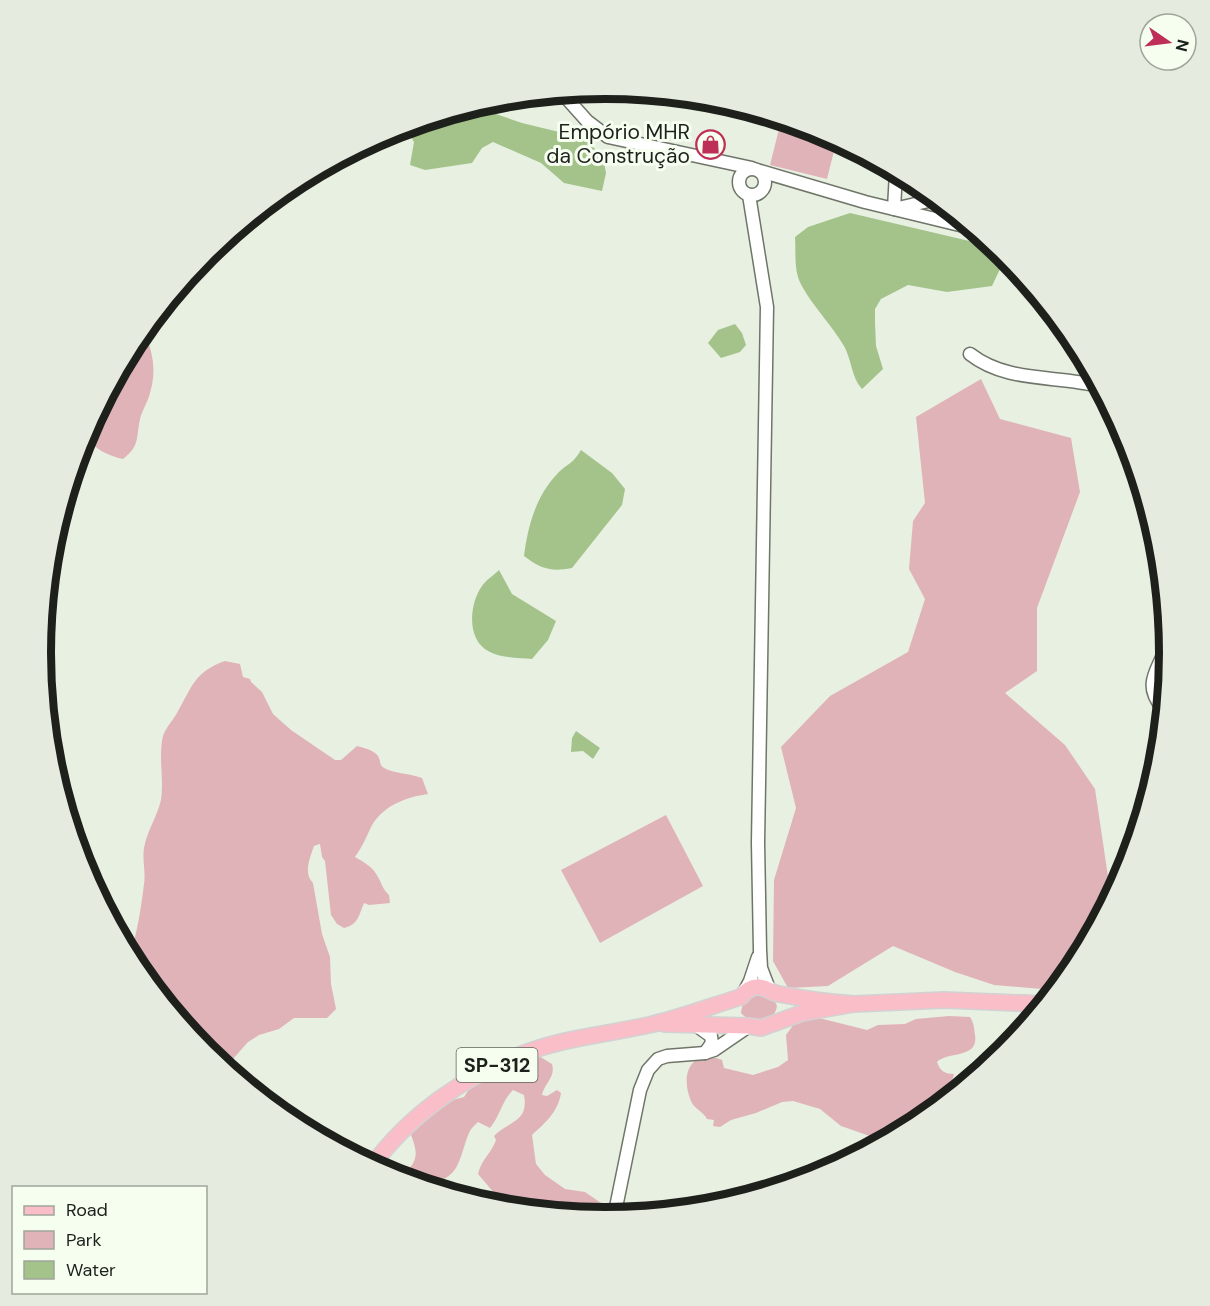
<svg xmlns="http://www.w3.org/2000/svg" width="1210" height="1306" font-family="'DM Sans',sans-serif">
<rect width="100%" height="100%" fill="#e8f0e2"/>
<g fill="#e0b3b9">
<polygon points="779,129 836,143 827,179 770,165"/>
<path d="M143 330C153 351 157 371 150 393 148 402 142 410 140 419 136 438 140 446 123 459 106 455 94 449 85 434L136 339Z"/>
<polygon points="981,379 1000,419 1071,438 1080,492 1037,608 1037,671 1005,693 1065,745 1095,789 1111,897 1074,967 1062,982 1042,989 994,985 955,972 893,946 828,986 788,988 773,961 774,880 796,808 781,747 830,696 908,652 925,599 909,569 913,521 925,503 916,417"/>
<path d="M225 661 240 664 243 677 250 679 251 682 262 692 273 714 291 730 335 760H341L357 746C364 748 374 750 378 756 381 761 379 765 384 768 396 774 409 773 422 778L428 794C406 797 382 806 371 827 366 838 362 847 355 857 364 862 373 867 378 877 382 884 383 890 389 895L390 903 369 905 364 903C359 915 358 925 344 928L337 924 331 915 325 861 322 857 320 844 314 846C310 858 303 873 313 883L322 934 330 957 331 984 336 1009 327 1018H294L279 1029 259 1035 248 1042 225 1068 206 1052 135 966 130 956C137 933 141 909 144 884 146 872 142 860 144 848 147 831 157 817 161 800 164 781 159 761 162 741 163 730 172 722 177 713 192 687 194 672 225 661Z"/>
<polygon points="666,815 703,886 600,943 561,870"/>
<path d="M757 994 772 996 777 1006C774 1025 751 1025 741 1013 742 1002 747 997 757 994Z"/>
<path d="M949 1016 970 1017C974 1023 974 1028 975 1035 979 1059 947 1051 937 1062 940 1071 945 1074 954 1074 949 1093 948 1102 928 1105L924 1118 884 1141 841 1126 820 1109 793 1101 782 1102 756 1113 731 1120 720 1127 713 1126 714 1120 707 1119C703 1111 694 1109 691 1101 680 1075 690 1048 722 1060L724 1068 753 1075 778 1067 788 1060 786 1035 794 1024 806 1017 819 1018 867 1030 878 1025 905 1024 916 1019Z"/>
<path d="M516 1050 534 1053 552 1064C556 1078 544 1083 542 1095L547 1096 557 1090 561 1093C558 1112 546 1122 532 1135L536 1164 545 1175 565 1189 585 1192 604 1205 611 1213 610 1217 498 1207 495 1194 478 1174C482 1158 491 1154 496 1140L494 1136C510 1120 529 1122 524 1095L513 1090C502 1101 500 1116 490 1128L478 1122C475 1125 471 1128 469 1133 460 1153 461 1180 431 1182 422 1182 417 1183 408 1180L404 1174C420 1159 417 1151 410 1132L441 1103 464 1097C477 1077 492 1055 516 1050Z"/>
</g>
<g fill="#a4c38b">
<polygon points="489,101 496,114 522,123 584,138 603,157 606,173 602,191 564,183 541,163 493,142 482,148 472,163 425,170 410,165 414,142 405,127"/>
<path d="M850 213 995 247 1000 269 992 286 947 292 908 285 881 299 875 309V323L876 346 883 369 862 389C851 377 852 360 844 346 832 325 808 301 799 280 794 267 796 250 795 237L808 227Z"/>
<polygon points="735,324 742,333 746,345 740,352 721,358 708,343 718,330"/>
<path d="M581 450 612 473 625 489 622 505 572 568C551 572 541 569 524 556 528 525 536 496 558 473 568 463 572 465 581 450Z"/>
<path d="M499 570 512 594 556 621 548 640 532 659C519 658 502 658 490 652 466 641 469 604 482 586 486 580 494 575 499 570Z"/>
<polygon points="576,731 600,748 593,759 583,751 571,752 572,738"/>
</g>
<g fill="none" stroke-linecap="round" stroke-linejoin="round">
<defs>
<g id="minor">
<polyline points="562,93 587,121 608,137 752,168"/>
<circle cx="752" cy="182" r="13"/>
<polyline points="760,171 865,202 972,228"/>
<polyline points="896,172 894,209 937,199"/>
<polyline points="749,195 767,307 758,843 760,950 761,968 769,989"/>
<path d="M970 354C1007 383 1056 375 1099 386"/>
<path d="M1164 710C1140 682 1160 670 1168 642"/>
<polyline points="743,994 750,981 758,957"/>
<polyline points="697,1026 711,1036 712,1043 705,1053"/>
<polyline points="614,1217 640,1090 648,1070 658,1059 667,1056 705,1053 714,1050 749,1026"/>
</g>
<g id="major">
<polyline points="664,1024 749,1026 761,1028 802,1013 854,1004 944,1000 1044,1004"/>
<path d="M372 1166C409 1115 466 1075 525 1053 564 1038 608 1034 649 1025 680 1018 711 1006 741 997 745 992 750 987 757 987 766 986 771 993 779 994 804 999 829 1002 854 1004"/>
</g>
</defs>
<use href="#minor" stroke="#6f7669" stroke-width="15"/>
<use href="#major" stroke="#d2d2d2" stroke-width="18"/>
<use href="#minor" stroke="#fff" stroke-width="12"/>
<use href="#major" stroke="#fabec8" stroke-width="15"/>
</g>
<defs>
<symbol id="shop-ring" viewBox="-11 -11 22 22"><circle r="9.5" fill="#f6fef0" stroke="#be2f58" stroke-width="1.5"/><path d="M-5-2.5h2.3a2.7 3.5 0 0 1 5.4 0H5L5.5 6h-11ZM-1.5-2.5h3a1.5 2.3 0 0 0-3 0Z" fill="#be2f58"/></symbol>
</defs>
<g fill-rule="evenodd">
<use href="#shop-ring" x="694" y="128" width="33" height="33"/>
</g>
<g text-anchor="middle" stroke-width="6" stroke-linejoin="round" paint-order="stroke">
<rect fill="#f6fef0" stroke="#5f635c" stroke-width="1.5" x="456.5" y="1048" width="81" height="34" rx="4.5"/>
<g font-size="20" font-weight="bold" fill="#1e201c">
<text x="497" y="1072">SP-312</text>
</g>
<g font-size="21" fill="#1e201c" stroke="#f6fef0" text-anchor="end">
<text x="690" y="139">Empório MHR<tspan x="690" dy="24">da Construção</tspan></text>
</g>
</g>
<path d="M0 0H1210V1306H0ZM51 653a554 554 0 1 1 1108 0a554 554 0 1 1-1108 0Z" fill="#e5ecdf" fill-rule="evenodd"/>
<path fill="none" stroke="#1e201c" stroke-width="8" d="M51 653a554 554 0 1 1 1108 0a554 554 0 1 1-1108 0Z"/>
<rect x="12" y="1186" width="195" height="108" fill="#f6fef0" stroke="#a0a59b" stroke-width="1.5"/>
<rect x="24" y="1206" width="30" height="9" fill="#fabec8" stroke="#a0a59b" stroke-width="1.5"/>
<text x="66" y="1216" font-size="18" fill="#1e201c">Road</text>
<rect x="24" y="1231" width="30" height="18" fill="#e0b3b9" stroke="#a0a59b" stroke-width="1.5"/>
<text x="66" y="1246" font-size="18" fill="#1e201c">Park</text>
<rect x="24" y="1261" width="30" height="18" fill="#a4c38b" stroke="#a0a59b" stroke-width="1.5"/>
<text x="66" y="1276" font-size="18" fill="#1e201c">Water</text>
<g transform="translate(1168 42) rotate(104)"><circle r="28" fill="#f6fef0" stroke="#a0a59b" stroke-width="1.5"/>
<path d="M0-4.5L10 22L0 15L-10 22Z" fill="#be2f58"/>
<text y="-9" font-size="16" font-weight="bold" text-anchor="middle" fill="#1e201c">N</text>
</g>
</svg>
